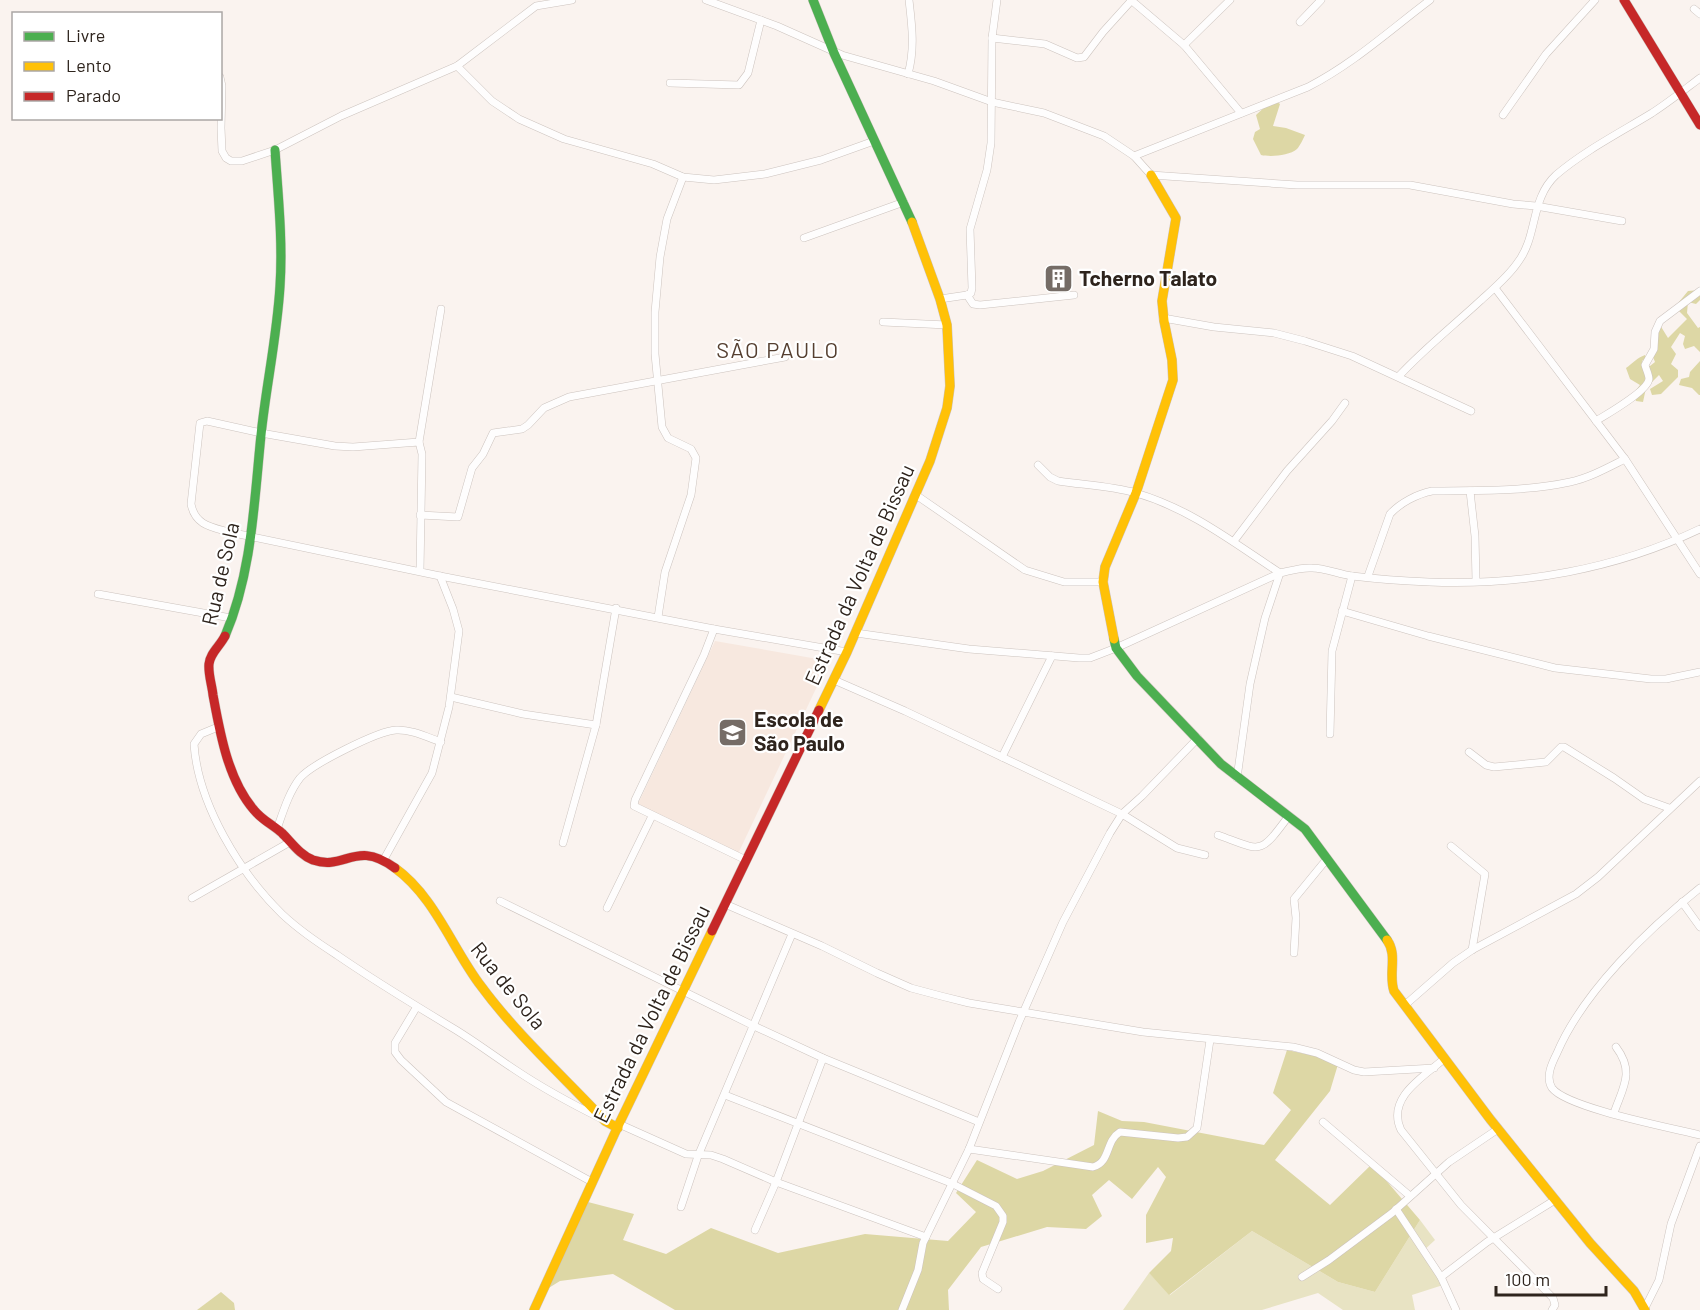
<svg xmlns="http://www.w3.org/2000/svg" width="1700" height="1310" font-family="Barlow,sans-serif">
<rect width="100%" height="100%" fill="#faf3ef"/>
<polygon fill="#f7e8df" points="715,641 829,661 737,856 638,804"/>
<polygon fill="#e8e3c3" points="1420,1220 1435,1240 1422,1252 1443,1285 1412,1295 1415,1310 1343,1310 1318,1293 1262,1310 1123,1310 1149,1273 1170,1295 1252,1231 1338,1282 1375,1292"/>
<g fill="#ddd7a5">
<path d="M1276 101 1280 104 1273 126 1286 128 1305 135C1303 139 1300 146 1297 149 1289 156 1270 157 1261 155L1253 139 1255 132 1260 129 1256 115 1268 104Z"/>
<path d="M1700 290V300L1696 304 1688 302 1687 313 1698 328 1700 327V352L1694 346 1685 349 1683 344 1685 336 1680 333 1671 347 1676 354 1671 364 1678 370V377L1661 394 1652 395 1650 389 1663 381 1659 375 1646 388 1643 402 1636 401 1633 394 1640 385 1630 379 1626 368C1633 363 1637 358 1645 355L1646 358 1642 361 1645 366H1650L1655 362C1650 351 1650 337 1654 326L1660 325 1668 338 1687 319 1678 310 1679 302 1688 291Z"/>
<polygon points="1700,361 1700,395 1699,395 1692,388 1679,385 1681,379 1689,377 1690,372"/>
<polygon points="1287,1050 1339,1061 1330,1091 1275,1160 1330,1205 1372,1164 1420,1220 1375,1292 1338,1282 1252,1231 1169,1295 1149,1273 1171,1251 1173,1238 1146,1243 1146,1215 1166,1177 1158,1167 1132,1199 1109,1180 1092,1195 1102,1216 1086,1229 1047,1227 981,1247 948,1290 949,1310 675,1310 613,1274 560,1281 547,1289 588,1202 634,1214 623,1240 666,1254 711,1228 778,1253 865,1234 948,1241 976,1212 956,1193 977,1160 1017,1179 1043,1171 1094,1145 1098,1111 1122,1121 1144,1122 1264,1145 1291,1110 1273,1093"/>
<polygon points="221,1292 234,1303 235,1310 197,1310"/>
</g>
<g fill="none" stroke-linecap="round" stroke-linejoin="round">
<defs>
<g id="street">
<path d="M706 0 777 26 842 55 934 81 992 102 1044 113 1104 136 1134 156 1308 87C1353 64 1390 30 1430 0"/>
<polyline points="1131,0 1184,45 1241,113"/>
<polyline points="1694,9 1700,14"/>
<polyline points="1300,22 1321,0"/>
<polyline points="992,38 1045,44 1077,58 1084,57 1103,32 1131,1"/>
<polyline points="1184,45 1230,0"/>
<polyline points="457,66 492,101 519,119 564,139 653,164 683,177 714,180 765,174 821,160 874,141"/>
<path d="M908 74C915 49 912 26 909 0"/>
<polyline points="220,77 222,86 221,128 222,151 226,158 231,161 242,161 275,150 341,116 457,66 536,6 572,0"/>
<polyline points="670,83 739,85 748,73 761,20"/>
<polyline points="1503,115 1546,54 1595,0"/>
<polyline points="1134,156 1151,175 1297,185 1410,185 1513,204 1536,206 1622,221"/>
<polyline points="804,238 904,202"/>
<polyline points="1495,288 1625,459 1700,574"/>
<polyline points="967,295 973,304 980,305 1074,295"/>
<polyline points="940,299 967,295 971,293 972,288 970,229 987,170 991,143 992,38 997,0"/>
<polyline points="1163,318 1214,327 1274,333 1305,341 1352,356 1471,411"/>
<polyline points="883,322 947,325"/>
<path d="M1399 376C1424 349 1453 326 1480 301 1493 289 1508 277 1518 262 1538 236 1530 199 1556 175 1584 151 1621 132 1652 113 1669 102 1684 90 1700 78"/>
<path d="M1596 421C1607 414 1648 391 1649 379 1649 375 1646 369 1645 365L1654 349 1655 332 1660 321 1700 291"/>
<polyline points="419,442 441,309"/>
<path d="M1038 465 1050 477 1058 481C1084 485 1111 486 1136 493 1191 509 1234 543 1280 573L1265 618 1250 684 1237 778"/>
<polyline points="1470,491 1475,536 1476,581"/>
<polyline points="916,495 1025,570 1064,582 1103,582"/>
<polyline points="420,515 458,517 472,468 483,454 493,433 522,429 528,425 544,408 569,397 785,357"/>
<polyline points="1234,541 1287,471 1332,421 1345,403"/>
<path d="M420 571 422 454 419 442 353 447 335 446 261 433 207 421 200 423 191 504C195 525 211 527 229 532L440 576 714 629 847 652"/>
<path d="M1368 576 1390 514C1400 503 1417 494 1432 491 1478 490 1524 492 1570 482 1589 478 1607 468 1625 459"/>
<polyline points="98,594 231,618"/>
<polyline points="1342,611 1428,636 1555,668 1651,679 1666,679 1700,672"/>
<polyline points="658,617 665,572 691,495 696,458 691,449 668,438 662,427 655,354 655,312 660,257 667,219 683,177"/>
<polyline points="714,629 704,655 635,800 634,806 746,860"/>
<path d="M856 633 969 649 1079 658H1090L1116 648 1280 573C1290 571 1301 567 1312 568 1325 568 1338 574 1352 576 1377 579 1404 581 1429 582 1522 586 1616 569 1700 529"/>
<polyline points="834,680 905,711 1122,814 1177,848 1205,855"/>
<polyline points="451,697 523,714 596,725"/>
<path d="M218 727 201 734 194 744C198 804 240 873 282 914 299 930 318 943 337 955 376 982 416 1006 456 1030 477 1043 497 1058 517 1071 544 1089 572 1104 600 1118"/>
<polyline points="1330,734 1332,651 1352,576"/>
<polyline points="1469,752 1486,765 1494,767 1546,762 1561,747 1564,747 1614,778 1644,799 1669,808"/>
<polyline points="1002,757 1052,656"/>
<path d="M277 829C283 812 289 792 300 778 312 764 378 731 396 730 410 729 427 737 441 742"/>
<path d="M1218 835C1262 851 1259 856 1288 817"/>
<polyline points="563,843 596,725 616,608"/>
<polyline points="1451,846 1485,874 1472,950"/>
<polyline points="383,861 432,773 449,707 459,631 453,609 440,576"/>
<path d="M1700 888C1648 929 1583 992 1557 1053 1552 1063 1545 1077 1552 1088 1567 1108 1672 1128 1700 1135"/>
<polyline points="192,898 290,842"/>
<polyline points="500,901 754,1026 823,1058 979,1122"/>
<polyline points="1682,902 1700,927"/>
<polyline points="725,904 822,946 877,973 911,988 941,996 969,1003 1143,1032 1293,1047 1317,1053 1354,1070 1364,1072 1434,1068"/>
<polyline points="607,908 652,816"/>
<polyline points="1294,953 1296,918 1294,899 1326,860"/>
<polyline points="1405,1005 1453,963 1472,950 1576,894 1598,877 1700,781"/>
<polyline points="416,1008 395,1043 395,1052 401,1060 446,1102 592,1182"/>
<path d="M1444 1059C1423 1077 1386 1098 1401 1130L1461 1205 1553 1298 1555 1305 1552 1310"/>
<polyline points="725,1095 951,1183 996,1206 1003,1216 1003,1222 982,1273 983,1279 998,1289"/>
<path d="M1614 1113C1623 1087 1635 1072 1616 1047"/>
<polyline points="1323,1122 1410,1196"/>
<polyline points="619,1124 686,1154 711,1155 723,1159 776,1182 926,1237"/>
<path d="M969 1149 1093 1167C1111 1162 1105 1141 1120 1132L1178 1138 1187 1137 1197 1128 1210 1040"/>
<polyline points="681,1207 698,1156 792,934"/>
<polyline points="1396,1209 1441,1277 1487,1242 1555,1200"/>
<polyline points="755,1230 776,1182 823,1058"/>
<polyline points="1302,1277 1329,1260 1392,1213 1449,1162 1498,1129"/>
<polyline points="1441,1277 1456,1310"/>
<polyline points="1645,1308 1659,1280 1671,1224 1700,1146"/>
<polyline points="902,1310 918,1270 923,1243 969,1149 1019,1022 1063,922 1110,833 1122,814 1142,796 1198,738"/>
</g>
<g id="fast">
<polyline points="813,0 834,53 912,222"/>
<path d="M225 636C252 573 254 503 261 435 266 386 277 337 280 286 283 241 278 195 275 150"/>
<polyline points="1114,639 1116,648 1137,676 1221,764 1305,829 1387,940"/>
</g>
<g id="slow">
<polyline points="1114,639 1103,582 1105,567 1136,493 1173,380 1172,360 1164,321 1162,301 1176,218 1151,175"/>
<polyline points="819,710 847,652 930,461 947,408 950,386 947,325 940,299 912,222"/>
<path d="M395 868C435 897 452 948 481 986 517 1035 564 1077 605 1121L618 1128"/>
<path d="M1387 940C1398 955 1388 974 1394 991L1490 1119 1590 1243 1634 1291 1645 1310"/>
<polyline points="534,1310 619,1124 712,931"/>
</g>
<g id="jam">
<polyline points="1624,0 1700,125"/>
<path d="M225 636C220 646 210 653 209 664 208 674 212 685 213 695 220 733 228 780 254 810 262 820 273 825 282 833 292 843 300 855 313 860 346 871 355 839 395 868"/>
<polyline points="712,931 819,710"/>
</g>
</defs>
<use href="#street" stroke="#ccc3be" stroke-width="8"/>
<use href="#fast" stroke="#ccc3be" stroke-width="10"/>
<use href="#slow" stroke="#ccc3be" stroke-width="10"/>
<use href="#jam" stroke="#ccc3be" stroke-width="10"/>
<use href="#street" stroke="#fefdfd" stroke-width="7"/>
<use href="#fast" stroke="#4caf50" stroke-width="9"/>
<use href="#slow" stroke="#ffc107" stroke-width="9"/>
<use href="#jam" stroke="#c62828" stroke-width="9"/>
</g>
<defs>
<symbol id="building-square" viewBox="-11 -11 22 22"><rect x="-9" y="-9" width="18" height="18" rx="4" fill="#756c66" stroke="#fff"/><path d="M-4-6H4V6H1V3H-1V6H-4ZM-2.5-4.3h1.7v1.8h-1.7ZM.8-4.3h1.7v1.8H.8ZM-2.5-1h1.7V.8h-1.7ZM.8-1h1.7V.8H.8Z" fill="#fff"/></symbol>
<symbol id="school-square" viewBox="-11 -11 22 22"><rect x="-9" y="-9" width="18" height="18" rx="4" fill="#756c66" stroke="#fff"/><path d="M0-5L7-2L0 1L-7-2ZM-4 1L0 2.5L4 1V4Q0 6-4 4Z" fill="#fff"/></symbol>
</defs>
<g fill-rule="evenodd">
<use href="#building-square" x="1042" y="262" width="33" height="33"/>
<use href="#school-square" x="716" y="716" width="33" height="33"/>
</g>
<g text-anchor="middle" stroke-width="4.5" stroke-linejoin="round" paint-order="stroke">
<g font-size="21" font-weight="bold" fill="#2e241d" stroke="#fff" text-anchor="start">
<text x="1079" y="286">Tcherno Talato</text>
<text x="754" y="727">Escola de<tspan x="754" dy="24">São Paulo</tspan></text>
</g>
<g font-size="21" fill="#2e241d" stroke="#fff">
<text transform="translate(221 574) rotate(-77)" y="7">Rua de Sola</text>
<text transform="translate(860 575) rotate(-66)" y="7">Estrada da Volta de Bissau</text>
<text transform="translate(508 986) rotate(51)" y="7">Rua de Sola</text>
<text transform="translate(652 1014) rotate(-64)" y="7">Estrada da Volta de Bissau</text>
</g>
<g font-size="22" letter-spacing="1.5" fill="#553f30" stroke="#fff">
<text x="778" y="358">SÃO PAULO</text>
</g>
</g>
<rect x="12" y="12" width="210" height="108" fill="#ffffff" stroke="#aba7a5" stroke-width="1.5"/>
<rect x="24" y="32" width="30" height="9" fill="#4caf50" stroke="#aba7a5" stroke-width="1.5"/>
<text x="66" y="42" font-size="18" fill="#2e241d">Livre</text>
<rect x="24" y="62" width="30" height="9" fill="#ffc107" stroke="#aba7a5" stroke-width="1.5"/>
<text x="66" y="72" font-size="18" fill="#2e241d">Lento</text>
<rect x="24" y="92" width="30" height="9" fill="#c62828" stroke="#aba7a5" stroke-width="1.5"/>
<text x="66" y="102" font-size="18" fill="#2e241d">Parado</text>
<path d="M1496 1286v9h110v-9" fill="none" stroke="#2e241d" stroke-width="3"/>
<text x="1505" y="1286" font-size="18" fill="#2e241d" stroke="#ffffff" stroke-width="4.5" paint-order="stroke">100 m</text>
</svg>
